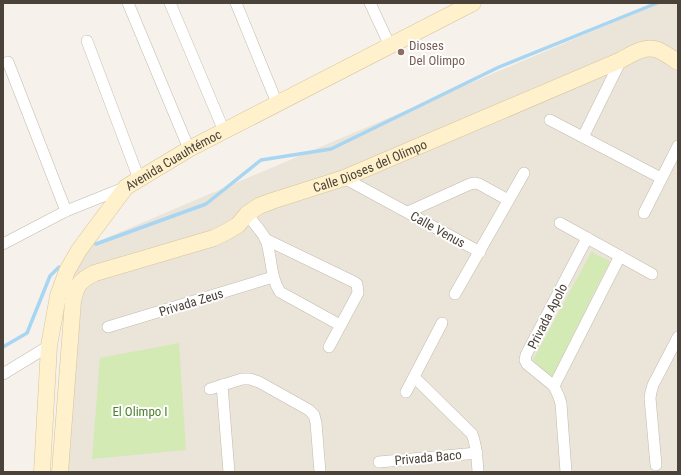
<svg xmlns="http://www.w3.org/2000/svg" width="681" height="475" font-family="'Roboto Condensed',sans-serif">
<rect width="100%" height="100%" fill="#f6f2eb"/>
<polygon fill="#eae4d9" points="659,3 678,3 678,472 55,472 71,253"/>
<g fill="#d3eab4">
<polygon points="592,251 595,254 610,261 552,377 533,360"/>
<polygon points="179,343 186,450 92,459 100,358"/>
</g>
<g fill="none" stroke-linecap="round" stroke-linejoin="round">
<g stroke="#a8d6f2" stroke-width="3.5">
<polyline points="96,244 206,204 261,160 331,149 499,67 657,3"/>
<polyline points="3,347 27,333 50,276 59,267"/>
</g>
<defs>
<g id="minor">
<polyline points="128,3 189,149"/>
<polyline points="170,3 224,131"/>
<polyline points="236,3 277,103"/>
<polyline points="370,3 390,46"/>
<polyline points="87,41 139,179"/>
<polyline points="8,62 66,211"/>
<polyline points="550,120 661,178"/>
<polyline points="583,137 621,60"/>
<polyline points="344,178 480,252"/>
<polyline points="408,212 470,184 475,183 479,184 508,200"/>
<polyline points="644,213 678,146"/>
<path d="M247 214C252 221 263 233 266 240 272 257 270 277 280 292L340 325"/>
<polyline points="560,223 652,274"/>
<polyline points="265,239 354,282 357,284 358,293 329,347"/>
<polyline points="3,244 66,211 126,187"/>
<polyline points="455,294 524,173"/>
<polyline points="108,327 273,277"/>
<polyline points="3,374 49,346"/>
<path d="M414 377 472 434C477 446 477 459 478 472"/>
<polyline points="222,385 229,472"/>
<polyline points="554,386 620,256"/>
<polyline points="210,389 242,379 250,379 259,382 309,410 314,415 316,423 320,472"/>
<polyline points="406,392 442,323"/>
<polyline points="379,462 477,453"/>
<polyline points="656,465 650,398 651,392 653,385 678,337"/>
<polyline points="566,472 561,404 559,397 554,386 527,364 525,360 526,355 587,238"/>
</g>
<g id="secondary">
<path id="s1" d="M42 472 49 346 58 296 67 271 79 250 126 187 189 149 473 3"/>
<path id="s2" d="M60 472 73 301C77 284 79 281 95 273L214 238 226 232 238 225 247 214 259 206 272 201 344 178 621 60C632 54 645 45 658 50 665 53 672 58 678 62"/>
</g>
</defs>
<use href="#minor" stroke="#c2baad" stroke-width="12"/>
<use href="#secondary" stroke="#d6c59b" stroke-width="17"/>
<use href="#minor" stroke="#fff" stroke-width="11"/>
<use href="#secondary" stroke="#fff1cc" stroke-width="16"/>
</g>
<circle fill="#8d6e63" stroke="#fff" stroke-width="1.5" cx="401" cy="52" r="4"/>
<g text-anchor="middle" stroke-width="4" stroke-linejoin="round" paint-order="stroke">
<g font-size="13" fill="#785e54" stroke="#fff" text-anchor="start">
<text x="409" y="50">Dioses<tspan x="409" dy="15">Del Olimpo</tspan></text>
</g>
<g font-size="13" fill="#4b4339" stroke="#fff">
<text dy="5" stroke="none"><textPath href="#s1" startOffset="361">Avenida Cuauhtémoc</textPath></text>
<text dy="5" stroke="none"><textPath href="#s2" startOffset="507">Calle Dioses del Olimpo</textPath></text>
<text transform="translate(438 229) rotate(29)" y="5">Calle Venus</text>
<text transform="translate(191 302) rotate(-17)" y="5">Privada Zeus</text>
<text transform="translate(547 316) rotate(-63)" y="5">Privada Apolo</text>
<text transform="translate(428 457) rotate(-5)" y="5">Privada Baco</text>
</g>
<g font-size="13" fill="#4c7f29" stroke="#fff">
<text x="140" y="416">El Olimpo I</text>
</g>
</g>
<rect width="681" height="475" fill="none" stroke="#4b4339" stroke-width="8"/>
</svg>
